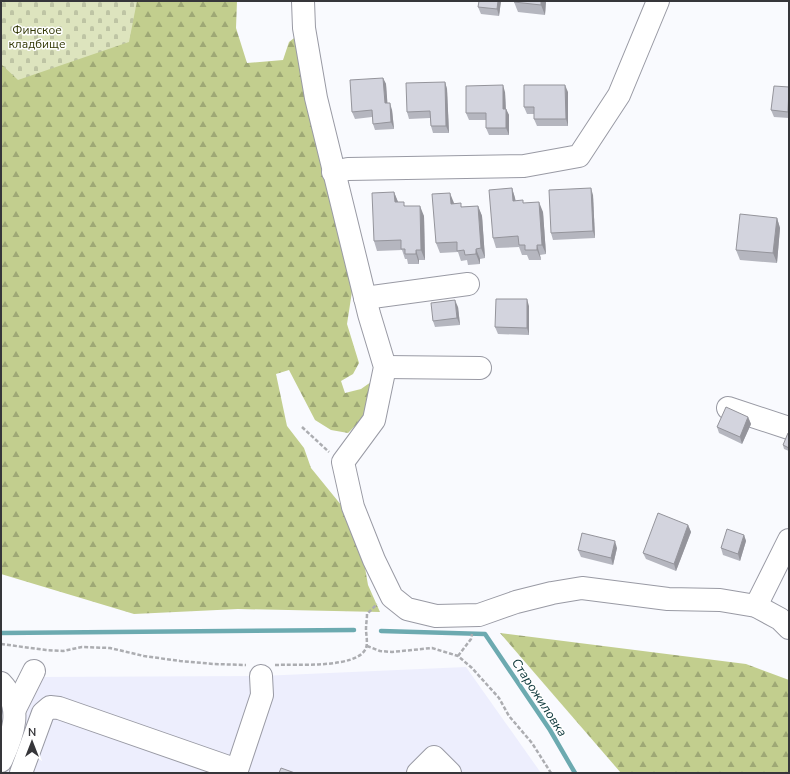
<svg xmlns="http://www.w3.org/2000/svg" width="790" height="774" font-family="'Nunito Sans',sans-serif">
<defs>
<pattern id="forest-firs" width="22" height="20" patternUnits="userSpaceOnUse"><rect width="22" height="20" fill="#c2ce8e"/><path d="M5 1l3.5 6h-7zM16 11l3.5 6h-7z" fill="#9ea875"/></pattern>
<pattern id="cemetery-stones" width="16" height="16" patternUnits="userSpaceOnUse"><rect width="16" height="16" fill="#dde4be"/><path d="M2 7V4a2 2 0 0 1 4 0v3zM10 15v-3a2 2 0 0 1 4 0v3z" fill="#bec4a4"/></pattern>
</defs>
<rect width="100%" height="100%" fill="#f9fafe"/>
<polygon fill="#edeefd" points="466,667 541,773 6,773 39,677 261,676"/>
<g fill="url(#forest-firs)">
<polygon points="1,1 237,1 236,28 247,63 283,60 289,42 298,35 353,285 347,324 359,363 353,374 341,381 345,393 361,389 371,382 372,396 363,418 348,433 331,430 315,420 289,370 276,374 287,426 304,448 311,468 346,511 363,556 368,585 380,612 238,609 134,614 1,574"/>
<polygon points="500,633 746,664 789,680 789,773 621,773"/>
</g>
<polygon fill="url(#cemetery-stones)" points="1,1 137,1 129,42 18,80 1,64"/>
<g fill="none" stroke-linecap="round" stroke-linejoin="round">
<g stroke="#6caab0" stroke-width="4.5">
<polyline points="381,631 485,634 550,730 575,773"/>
<polyline points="1,633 354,630"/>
</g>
<defs>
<g id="minor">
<polyline points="303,1 304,28 316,98 369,314 385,367 374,420 343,462 353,507 374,560 392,597 407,609 436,616 479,615 516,602 552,593 582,588 668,599 720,600 756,606 780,619 789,628"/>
<polyline points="333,172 348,169 524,166 579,156 619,95 658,1"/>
<polyline points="365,298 468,284"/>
<polyline points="385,367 480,368"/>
<polyline points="728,408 789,428"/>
<polyline points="756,606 789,540"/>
<path d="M1 683C24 707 13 735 1 761"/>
<polyline points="15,709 34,671"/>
<polyline points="21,773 43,713 50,707 59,708 237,770"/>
<polyline points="236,773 262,695 261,676"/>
<polyline points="418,773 434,757 450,773"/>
</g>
</defs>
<use href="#minor" stroke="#999aa4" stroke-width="24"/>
<g stroke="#acadb1" stroke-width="2.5" stroke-dasharray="4 2" stroke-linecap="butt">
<polyline points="302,427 329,452"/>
<polyline points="1,644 46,650 63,651 82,647 110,648 144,656 180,661 214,664 246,665"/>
<polyline points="367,646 380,651 392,652 432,648 458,656 472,668 499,698 509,716 532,743 551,773"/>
<polyline points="458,656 471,639 472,634"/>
<path d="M275 665C295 664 358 669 366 648 368 642 366 635 366 629 366 624 367 619 367 614L377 604"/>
</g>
<use href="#minor" stroke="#fff" stroke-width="22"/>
</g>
<g fill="#b5b6bf">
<polygon points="501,1 499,16 481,14 478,7"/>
<polygon points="546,1 545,15 518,12 514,2"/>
<polygon points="383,78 386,84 387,103 392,110 394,129 375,130 373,124 372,117 355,119 352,112"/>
<polygon points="445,82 447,89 449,133 433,133 431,126 430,118 409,119 407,112"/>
<polygon points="789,87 789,118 774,117 771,110"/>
<polygon points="505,92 506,109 509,115 509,135 489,135 486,128 486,120 469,120 466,113"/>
<polygon points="568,92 568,126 537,126 534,119 534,114 527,114 524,107"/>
<polygon points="512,188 515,198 516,201 524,203 543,212 546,254 540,255 541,260 529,260 527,255 522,255 519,247 496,248 493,238"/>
<polygon points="394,192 398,202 424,216 425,260 419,260 419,264 408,264 407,259 405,259 402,250 377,251 374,241"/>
<polygon points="593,195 595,238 553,240 551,233"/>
<polygon points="454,203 462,207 478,206 482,216 485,258 480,259 480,264 468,265 467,260 461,261 458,252 440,253 436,243"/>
<polygon points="777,218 780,228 777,263 740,260 736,250"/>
<polygon points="529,306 529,335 498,334 495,327"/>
<polygon points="458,307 460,325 435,327 433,321"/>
<polygon points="748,417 751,424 742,444 719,433 717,427"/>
<polygon points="789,433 789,451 784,449 783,445"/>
<polygon points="688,525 691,532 676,571 646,559 643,553"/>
<polygon points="744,535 746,541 740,561 723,555 721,548"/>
<polygon points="617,548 613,565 581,557 578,550"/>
</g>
<g fill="#94949b">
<polygon points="498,1 501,1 499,16 497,9"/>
<polygon points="541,1 546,1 545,15 541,5"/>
<polygon points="383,78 386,84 388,110 385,103"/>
<polygon points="445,82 447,89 449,133 446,126"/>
<polygon points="503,85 505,92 506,115 503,109"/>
<polygon points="565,85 568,92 568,126 566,119"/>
<polygon points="390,103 392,110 394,129 391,122"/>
<polygon points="506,109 509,115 509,135 506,128"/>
<polygon points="512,188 515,198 516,211 513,201"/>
<polygon points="591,188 593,195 595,238 593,231"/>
<polygon points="394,192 398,202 395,202"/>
<polygon points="450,193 454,203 455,214 451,204"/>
<polygon points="539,202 543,212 546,254 542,245"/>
<polygon points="420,206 424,216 425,260 421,250"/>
<polygon points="478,206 482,216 485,258 481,248"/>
<polygon points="777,218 780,228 777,263 773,253"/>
<polygon points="537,245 540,255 541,260 537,250"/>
<polygon points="476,249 480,259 480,264 476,254"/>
<polygon points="416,250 419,260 419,264 416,254"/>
<polygon points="527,299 529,306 529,335 527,328"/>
<polygon points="455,300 458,307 460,325 457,318"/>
<polygon points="748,417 751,424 742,444 740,437"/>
<polygon points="688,525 691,532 676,571 674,564"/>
<polygon points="744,535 746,541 740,561 738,554"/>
<polygon points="615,541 617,548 613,565 611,558"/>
</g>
<g fill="#d3d4de" stroke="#94949b">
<polygon points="479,1 498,1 497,9 478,7"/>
<polygon points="514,1 541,1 541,5 514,2"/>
<polygon points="383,78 385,103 390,103 391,122 373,124 372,110 352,112 350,80"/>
<polygon points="445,82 446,126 431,126 430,111 407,112 406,83"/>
<polygon points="503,85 503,109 506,109 506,128 486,128 486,113 466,113 466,86"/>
<polygon points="524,85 565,85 566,119 534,119 534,107 524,107"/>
<polygon points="774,86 789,87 788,112 771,110"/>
<polygon points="512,188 513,201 523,200 523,203 539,202 542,245 537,245 537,250 525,250 525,245 519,245 518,236 493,238 489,190"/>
<polygon points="591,188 593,231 551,233 549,190"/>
<polygon points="394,192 395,202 404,202 404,206 420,206 421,250 416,250 416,254 405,254 405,249 401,249 401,240 374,241 372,193"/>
<polygon points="450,193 451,204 461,203 461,207 478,206 481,248 476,249 476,254 465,255 464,250 457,251 457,242 436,243 432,194"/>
<polygon points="740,214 777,218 773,253 736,250"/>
<polygon points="496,299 527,299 527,328 495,327"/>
<polygon points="455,300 457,318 433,321 431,303"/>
<polygon points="726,407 748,417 740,437 717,427"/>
<polygon points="788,433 789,433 789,448 783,445"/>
<polygon points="658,513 688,525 674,564 643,553"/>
<polygon points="727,529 744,535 738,554 721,548"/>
<polygon points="582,533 615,541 611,558 578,550"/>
<polygon points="281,768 295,773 279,773"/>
</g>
<g text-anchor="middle" stroke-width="3" stroke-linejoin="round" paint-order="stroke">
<g font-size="12" fill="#333906" stroke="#fff">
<text x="37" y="34">Финское<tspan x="37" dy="14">кладбище</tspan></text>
</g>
<g font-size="13" font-style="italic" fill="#0c373a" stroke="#fff">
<text transform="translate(540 697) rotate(57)" y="5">Старожиловка</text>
</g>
</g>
<rect width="790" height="774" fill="none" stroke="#36363a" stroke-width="4"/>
<g transform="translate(32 742)" stroke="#ffffff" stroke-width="3" paint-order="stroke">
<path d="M0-3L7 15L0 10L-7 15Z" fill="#36363a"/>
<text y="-6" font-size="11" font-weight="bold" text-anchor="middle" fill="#36363a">N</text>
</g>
</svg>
